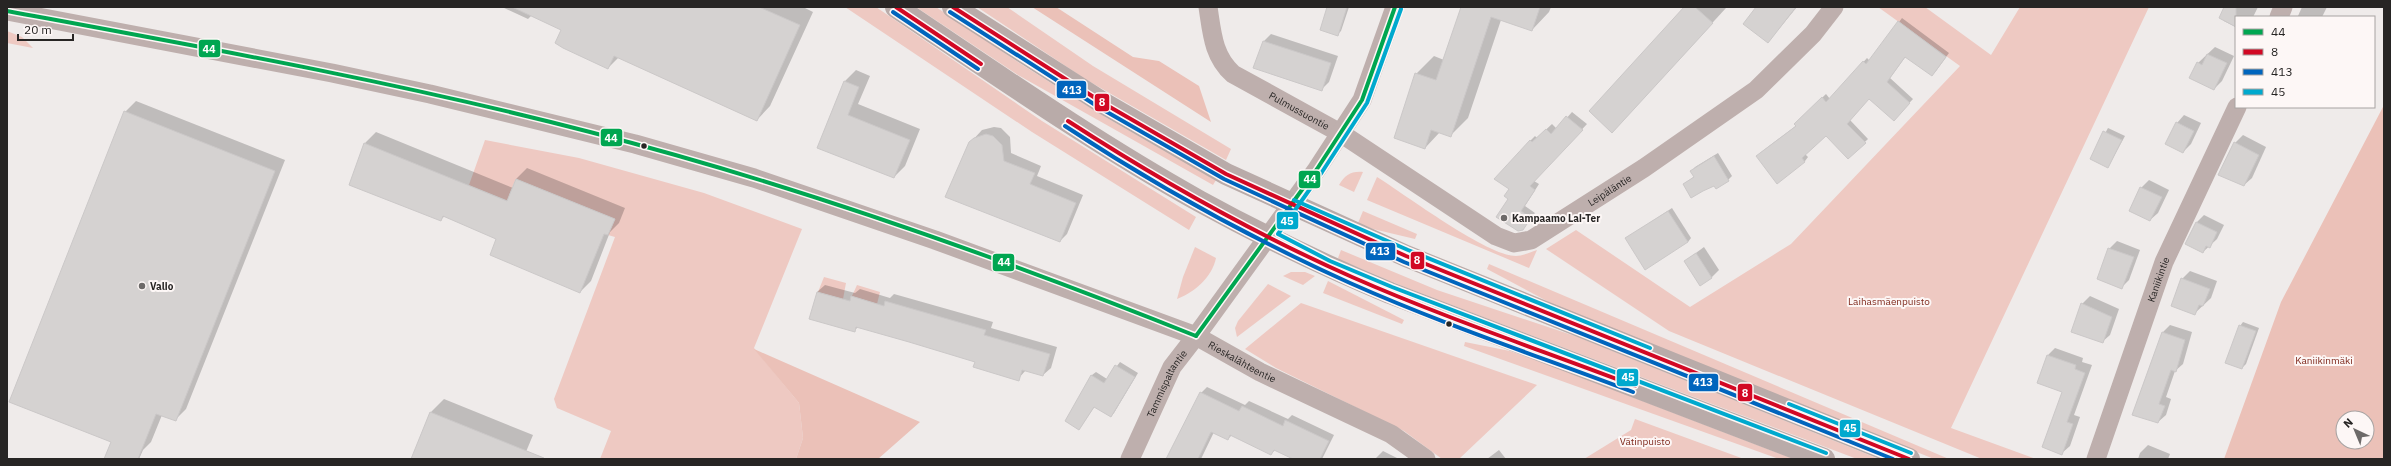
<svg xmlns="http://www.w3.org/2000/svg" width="2391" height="466" font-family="'IBM Plex Sans',sans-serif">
<rect width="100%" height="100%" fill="#efebea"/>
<g fill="#eec9c2">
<polygon points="845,7 876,7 1042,121 1196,217 1189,230 1032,132"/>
<polygon points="916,7 936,7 1024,66 1107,118 1216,180 1213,185 1018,75"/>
<polygon points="977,7 1007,7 1093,66 1231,149 1226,160 1085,79"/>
<polygon points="1878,7 1925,7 1991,55 2020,7 2149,7 1951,428 2036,459 1982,459 1669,331 1546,249 1576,230 1690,307 1791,244 1960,66"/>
<polygon points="7,31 22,37 33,48 7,43"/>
<polygon points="485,140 579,158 704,193 802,229 754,348 799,403 803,438 796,459 600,459 611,431 557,408 554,399 615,237 608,235 615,219 516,179 509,195 513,197 511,202 469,185"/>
<path d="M1363 172 1354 192 1339 185C1345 175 1351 171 1363 172Z"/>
<path d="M1377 177C1406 195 1487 256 1516 256 1522 256 1531 252 1537 250L1529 268 1367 200Z"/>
<polygon points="1363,211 1417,234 1415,239 1373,229 1358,223"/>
<path d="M1195 247 1216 258C1212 277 1195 292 1177 299L1183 277Z"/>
<polygon points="1341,250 1437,290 1578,337 1879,459 1857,459 1407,288 1340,260 1338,258"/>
<polygon points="1489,264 1949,459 1934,459 1558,307 1487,269"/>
<polygon points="1291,272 1305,272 1315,276 1303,285 1283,276"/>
<polygon points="824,277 846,283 843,299 818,292"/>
<polygon points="1328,281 1404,320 1402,324 1323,293"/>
<polygon points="1268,284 1291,296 1237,337 1235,328 1238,321"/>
<polygon points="857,285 880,292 877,304 852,296"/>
<polygon points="1301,303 1537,385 1459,459 1442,459 1404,431 1276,368 1245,349"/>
<polygon points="1465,342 1510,351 1549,365 1794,459 1779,459 1464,346"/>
<polygon points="1635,419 1744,459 1584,459 1631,430"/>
</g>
<g fill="#ebc1b8" fill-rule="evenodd">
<polygon points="1032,7 1056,7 1133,57 1159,61 1199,86 1211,122"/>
<path d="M2384 105V459H2224L2281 302ZM2343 418H2367V442H2343Z"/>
<polygon points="754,349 920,422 878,459 796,459 803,438 799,403"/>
</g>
<g fill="#0003">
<polygon points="502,7 803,7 813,12 770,106 757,120 619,57 608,68 562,29 532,15 528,19"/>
<polygon points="1328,7 1349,7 1341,31 1337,35"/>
<polygon points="1462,7 1551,7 1549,12 1532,30 1501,20 1468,118 1451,135 1440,132 1425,148 1416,74 1434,56 1444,60"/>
<polygon points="1685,7 1726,8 1612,132"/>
<polygon points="1757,7 1797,7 1768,42"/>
<polygon points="2231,7 2258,7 2253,17 2236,17 2236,27 2224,21"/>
<polygon points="2302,7 2327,7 2322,17 2300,17 2298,16"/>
<polygon points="1902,18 1949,53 1936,71 1932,75 1906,56 1890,78 1913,99 1897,116 1869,98 1850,120 1868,139 1848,158 1826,134 1805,154 1808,157 1805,161 1777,182 1760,153 1797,125 1795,124 1826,94 1830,99 1867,58 1870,61"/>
<polygon points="1271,34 1338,56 1329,82 1321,90 1264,41"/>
<polygon points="2215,47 2234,56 2222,81 2214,89 2198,63"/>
<polygon points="856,70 870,76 858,104 920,129 905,166 894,177 819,147 845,81"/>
<polygon points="136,101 285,160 186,409 175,420 162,415 151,442 143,450 139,459 105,459 112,442 125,112"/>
<polygon points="1572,112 1587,124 1534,181 1539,184 1525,206 1535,213 1522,229 1510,198 1510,188 1530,141 1535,136 1537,138 1552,124 1557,129"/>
<polygon points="2184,115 2201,123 2191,144 2183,152 2177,123"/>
<polygon points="994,127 1001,128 1010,137 1011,153 1041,166 1037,176 1083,195 1067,234 1060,241 970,143 982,130"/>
<polygon points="2108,128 2125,136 2108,167 2091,159"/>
<polygon points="376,132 513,188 516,179 527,168 625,208 619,223 610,232 591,281 580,292 497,238 445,216 440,220 365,143"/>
<polygon points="2243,135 2266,147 2252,178 2244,185 2235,143"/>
<polygon points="1718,153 1732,176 1728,180 1715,185 1684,184 1695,176 1692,171 1695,167"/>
<polygon points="2149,180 2169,190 2158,213 2150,220 2141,188"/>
<polygon points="1672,208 1691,238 1688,242 1627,238"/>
<polygon points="2204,215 2224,225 2217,239 2203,252 2197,222"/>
<polygon points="2117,241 2140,250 2129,280 2122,287 2109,249"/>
<polygon points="1704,247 1719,270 1711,278 1685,261"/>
<polygon points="2190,271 2217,281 2211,298 2194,314 2182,279"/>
<polygon points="825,285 855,293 860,289 890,298 894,294 993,322 991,328 1057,347 1051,368 1043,375 1026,370 1018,379 976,361 859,326 854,331 817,292"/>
<polygon points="2090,296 2119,309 2110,335 2102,342 2082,304"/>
<polygon points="2243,322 2259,328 2246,364 2242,368 2240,326"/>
<polygon points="2170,325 2192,332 2183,364 2175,371 2166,397 2171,399 2166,415 2158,422 2133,414 2163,332"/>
<polygon points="2055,348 2083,358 2082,362 2092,365 2074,415 2080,417 2070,446 2062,453 2063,391 2048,355"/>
<polygon points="1120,362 1138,373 1114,413 1111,416 1095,406 1079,429 1066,421 1092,375 1096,372 1107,379"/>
<polygon points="1207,387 1245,405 1249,401 1288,419 1292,415 1334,435 1322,459 1295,459 1276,449 1271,454 1232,435 1228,439 1214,432 1201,459 1167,459 1201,393"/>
<polygon points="444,399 533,435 523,459 412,459 430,413"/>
<polygon points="2148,445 2170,454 2168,459 2138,459 2140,453"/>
<polygon points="1499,450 1506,459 1487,459"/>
<polygon points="1383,451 1399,459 1375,459"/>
</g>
<g fill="#d5d2d1" stroke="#cbc8c8">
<polygon points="512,7 759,7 800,25 757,121 614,56 608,69 563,48 555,43 561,30"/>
<polygon points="1327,7 1347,7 1338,36 1320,30"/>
<polygon points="1461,7 1540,7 1532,31 1491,17 1451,137 1431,130 1425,149 1394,138 1415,73 1436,80"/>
<polygon points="1684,7 1695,7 1713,23 1612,133 1589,111"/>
<polygon points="1756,7 1796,7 1768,43 1743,24"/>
<polygon points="2224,7 2236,7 2236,27 2219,18"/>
<polygon points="1898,21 1946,57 1932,76 1905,57 1887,82 1910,103 1894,121 1869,99 1847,124 1866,143 1848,159 1826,136 1802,158 1805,162 1777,184 1756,156 1796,126 1794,124 1822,97 1826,102 1863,61 1866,64"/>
<polygon points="1263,41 1331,63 1322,91 1253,68"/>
<polygon points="2207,54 2227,63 2214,90 2189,78 2197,62 2202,65"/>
<polygon points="844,81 859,87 848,115 910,140 894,178 817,148"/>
<polygon points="124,111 275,171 176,421 156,414 138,459 104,459 111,442 9,402"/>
<polygon points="1566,116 1583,130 1530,186 1535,190 1521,211 1531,218 1523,230 1518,231 1496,217 1508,199 1504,196 1509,189 1494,179 1530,140 1532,142 1546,129 1551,134"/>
<polygon points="2176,122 2194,131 2183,153 2165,144"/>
<polygon points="2103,131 2122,140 2108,168 2090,159"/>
<polygon points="986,134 993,136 1002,145 1004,161 1035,173 1030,184 1076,203 1060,242 945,197 969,142 974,138"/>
<polygon points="2234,142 2259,155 2244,186 2218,175"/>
<polygon points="364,143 507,201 516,179 615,219 608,235 604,234 580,293 490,255 496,239 443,216 441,221 349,185"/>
<polygon points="1714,156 1729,181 1716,189 1714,186 1703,191 1691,198 1683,184 1694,177 1690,171"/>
<polygon points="2140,187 2162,197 2150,221 2129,211"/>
<polygon points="1668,211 1688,242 1645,270 1625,238"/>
<polygon points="2196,222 2217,232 2210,248 2206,246 2203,253 2185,244"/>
<polygon points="2108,248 2134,257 2122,289 2097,279"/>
<polygon points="1696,253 1712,278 1700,286 1684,261"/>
<polygon points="2181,278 2210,289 2203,306 2199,305 2195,315 2171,306"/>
<polygon points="817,292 850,301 851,296 884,306 885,301 986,330 984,335 1050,354 1043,376 1022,370 1019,381 973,367 975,362 909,342 856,327 855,332 809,319"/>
<polygon points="2081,303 2112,317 2103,343 2071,332"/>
<polygon points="2239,325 2256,331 2242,369 2225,363"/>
<polygon points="2162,332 2185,340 2176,372 2171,370 2159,404 2165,406 2158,423 2132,415"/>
<polygon points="2047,355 2076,365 2075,369 2085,373 2067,422 2073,424 2062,455 2042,447 2062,392 2037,383"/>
<polygon points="1115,365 1135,377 1111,417 1094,407 1079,430 1065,421 1091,375 1104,383"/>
<polygon points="1200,392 1239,411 1242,406 1283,426 1285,420 1329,441 1320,459 1293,459 1274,450 1271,455 1230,435 1228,440 1211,432 1198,459 1166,459"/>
<polygon points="430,412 544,458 544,459 411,459"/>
</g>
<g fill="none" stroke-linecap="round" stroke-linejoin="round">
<g stroke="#beafad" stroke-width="19">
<path id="s1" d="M1208 7C1212 33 1213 56 1233 74L1342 134 1496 236 1514 243 1531 240 1644 168 1756 90 1813 34 1834 7"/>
<path id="s2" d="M7 11 332 73 430 94 635 144 754 178 935 240 1196 336 1260 372 1391 434 1426 459"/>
<polyline points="2279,17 2283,7"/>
<path id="s3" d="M1130 459 1172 367 1196 336 1317 169 1362 100 1395 7"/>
<path id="s4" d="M2096 459 2164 262 2237 107"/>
</g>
<g stroke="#b9aba9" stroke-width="22">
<path d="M896 7C996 74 1095 143 1199 201 1261 235 1325 266 1390 293L1824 459"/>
<polyline points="953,7 1103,103 1226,174 1406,256 1909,459"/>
</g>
<defs>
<g id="bus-1">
<path d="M7 11C202 47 398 82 590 132 794 184 1001 258 1196 336"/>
<polyline points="1196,336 1317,169 1362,100 1395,7"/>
</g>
<g id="bus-2">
<polyline points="896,7 981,64"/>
<polyline points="953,7 1103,103 1226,174 1406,256 1909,459"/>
<path d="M1068 121C1159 180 1253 233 1352 277 1445 318 1541 350 1635 386"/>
</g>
<g id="bus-3">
<polyline points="893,12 978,69"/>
<polyline points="950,12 1100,108 1224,179 1404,262 1893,459"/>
<path d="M1065 126C1156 186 1250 238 1350 283 1442 324 1538 356 1633 392"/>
</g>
<g id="bus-4">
<polyline points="1401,9 1367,103 1322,172 1278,234 1330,261 1392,287 1826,453"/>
<polyline points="1294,200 1408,250 1650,348"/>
<polyline points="1789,404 1911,453"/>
</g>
</defs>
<use href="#bus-1" stroke="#fdf7f6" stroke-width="7"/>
<use href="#bus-2" stroke="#fdf7f6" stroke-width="7"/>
<use href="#bus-3" stroke="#fdf7f6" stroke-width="7"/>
<use href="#bus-4" stroke="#fdf7f6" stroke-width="7"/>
<use href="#bus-1" stroke="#00a651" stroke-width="4"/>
<use href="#bus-2" stroke="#d20824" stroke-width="4"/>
<use href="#bus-3" stroke="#0065bd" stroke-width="4"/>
<use href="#bus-4" stroke="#00a9ce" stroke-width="4"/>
</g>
<g fill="#272524" stroke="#fdf7f6" stroke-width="1.5">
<circle cx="644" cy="146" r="3.5"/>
<circle cx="1449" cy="324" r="3.5"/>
</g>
<g fill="#6d6a69" stroke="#fdf7f6" stroke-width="1.5">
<circle cx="1504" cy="218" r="4"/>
<circle cx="142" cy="286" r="4"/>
</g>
<g text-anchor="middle" stroke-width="4" stroke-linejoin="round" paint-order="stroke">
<g font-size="10" fill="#272524" stroke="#fdf7f6">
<text dy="4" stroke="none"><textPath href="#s1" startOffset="149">Pulmussuontie</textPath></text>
<text dy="4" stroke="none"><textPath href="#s1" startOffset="512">Leipäläntie</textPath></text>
<text dy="4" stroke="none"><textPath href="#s4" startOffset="190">Kaniikintie</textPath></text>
<text dy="4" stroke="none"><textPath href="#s2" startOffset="1288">Rieskalähteentie</textPath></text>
<text dy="4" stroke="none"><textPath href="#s3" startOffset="84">Tammispaltantie</textPath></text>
</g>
<g font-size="10" font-weight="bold" fill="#272524" stroke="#fdf7f6" text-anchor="start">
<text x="1512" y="222">Kampaamo Lai-Ter</text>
<text x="150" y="290">Valio</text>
</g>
<g font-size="10" fill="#7f291c" stroke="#fdf7f6">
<text x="1889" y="305">Laihasmäenpuisto</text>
<text x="2324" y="364">Kaniikinmäki</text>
<text x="1645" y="445">Vätinpuisto</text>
</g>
</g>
<g stroke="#fdf7f6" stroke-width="1.5">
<rect x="198" y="39" width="23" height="19" rx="4" fill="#00a651"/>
<rect x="1056" y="80" width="31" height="19" rx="4" fill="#0065bd"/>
<rect x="1094" y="93" width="16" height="19" rx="4" fill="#d20824"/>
<rect x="600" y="128" width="23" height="19" rx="4" fill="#00a651"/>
<rect x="1298" y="170" width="23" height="19" rx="4" fill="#00a651"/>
<rect x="1276" y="211" width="23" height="19" rx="4" fill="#00a9ce"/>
<rect x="1365" y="242" width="31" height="19" rx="4" fill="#0065bd"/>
<rect x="1410" y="251" width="15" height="19" rx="4" fill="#d20824"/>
<rect x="992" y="253" width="23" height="19" rx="4" fill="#00a651"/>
<rect x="1616" y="368" width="23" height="19" rx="4" fill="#00a9ce"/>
<rect x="1688" y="373" width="31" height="19" rx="4" fill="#0065bd"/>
<rect x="1737" y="383" width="16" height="19" rx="4" fill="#d20824"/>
<rect x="1839" y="419" width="22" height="19" rx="4" fill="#00a9ce"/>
</g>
<g font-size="11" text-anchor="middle" font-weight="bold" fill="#fff">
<text x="209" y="53">44</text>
<text x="1072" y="94">413</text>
<text x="1102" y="106">8</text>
<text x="611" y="142">44</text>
<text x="1310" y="183">44</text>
<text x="1287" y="225">45</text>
<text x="1380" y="255">413</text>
<text x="1417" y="264">8</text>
<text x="1004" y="266">44</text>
<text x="1628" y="381">45</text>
<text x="1703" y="386">413</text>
<text x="1745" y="397">8</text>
<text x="1850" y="432">45</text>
</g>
<rect width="2391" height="466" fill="none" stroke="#272524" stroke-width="16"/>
<rect x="2235" y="16" width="140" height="92" fill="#fdf7f6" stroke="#a7a3a2"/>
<rect x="2243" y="29" width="20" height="6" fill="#00a651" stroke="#a7a3a2"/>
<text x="2271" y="36" font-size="12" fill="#272524">44</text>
<rect x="2243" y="49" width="20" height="6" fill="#d20824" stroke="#a7a3a2"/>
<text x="2271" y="56" font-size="12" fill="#272524">8</text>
<rect x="2243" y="69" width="20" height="6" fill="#0065bd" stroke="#a7a3a2"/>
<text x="2271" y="76" font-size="12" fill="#272524">413</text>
<rect x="2243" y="89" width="20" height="6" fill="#00a9ce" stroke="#a7a3a2"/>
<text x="2271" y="96" font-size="12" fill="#272524">45</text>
<g transform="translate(2355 430) rotate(316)"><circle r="19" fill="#fdf7f6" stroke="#a7a3a2"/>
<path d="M0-3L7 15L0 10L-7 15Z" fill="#6d6a69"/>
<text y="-6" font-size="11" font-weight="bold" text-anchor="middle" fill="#272524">N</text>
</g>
<path d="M18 34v6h55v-6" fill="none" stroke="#272524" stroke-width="2"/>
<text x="24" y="34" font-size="12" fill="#272524" stroke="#fdf7f6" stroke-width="3" paint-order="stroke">20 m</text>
</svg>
